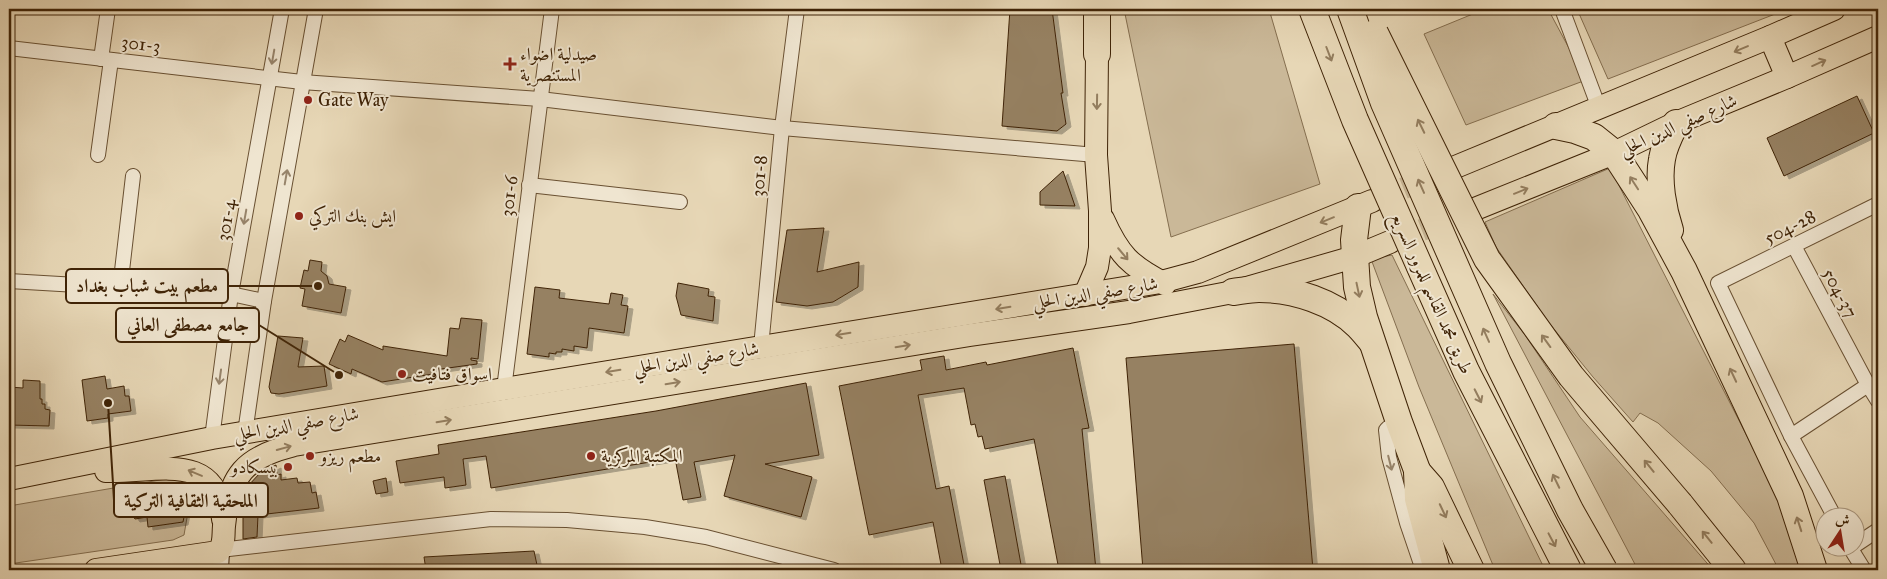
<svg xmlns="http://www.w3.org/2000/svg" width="1887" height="579" font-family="'IM FELL Great Primer',Amiri,serif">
<defs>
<filter id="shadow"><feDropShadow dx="5" dy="3" stdDeviation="0" flood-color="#0004"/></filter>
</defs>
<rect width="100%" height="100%" fill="#e7d7b6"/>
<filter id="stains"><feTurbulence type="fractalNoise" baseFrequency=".004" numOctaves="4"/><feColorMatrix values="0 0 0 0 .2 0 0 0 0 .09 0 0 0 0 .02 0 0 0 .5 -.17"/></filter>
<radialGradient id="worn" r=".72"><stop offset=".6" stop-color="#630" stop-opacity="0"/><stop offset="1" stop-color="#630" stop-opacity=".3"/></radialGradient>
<g fill="#cab898" stroke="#846e4f">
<polygon points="1124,9 1269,9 1320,184 1171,237"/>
<polygon points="1485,9 1548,9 1586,80 1466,125 1424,34"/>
<polygon points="1577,9 1788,9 1608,79"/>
<polygon points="1610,168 1774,489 1805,570 1779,570 1754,523 1711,471 1658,423 1640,413 1633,422 1593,377 1549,323 1496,247 1485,222"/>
<polygon points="1392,255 1545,570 1495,570 1419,387 1371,259"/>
<polygon points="1493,294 1525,335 1580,417 1713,570 1638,570"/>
<polygon points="183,476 189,481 192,489 184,535 173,540 9,564 9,506"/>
</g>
<g fill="#968162" stroke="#3f2306" filter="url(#shadow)">
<polygon points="1010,9 1052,9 1063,93 1061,93 1066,124 1057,131 1002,126"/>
<polygon points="1857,96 1874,133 1784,176 1767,138"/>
<polygon points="1063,171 1075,206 1040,205 1040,192"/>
<polygon points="824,228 817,272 859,262 858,287 833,302 807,306 776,302 787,230"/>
<polygon points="310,260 322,262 321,271 327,276 329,284 346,287 341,313 302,306 305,289 300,288 304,270 308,271"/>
<polygon points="678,283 709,289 708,296 715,297 713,321 681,315 676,296"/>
<polygon points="535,287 560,290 559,298 609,304 611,293 623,295 621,305 628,306 624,333 589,328 587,348 574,346 574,351 562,349 562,352 556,352 556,354 549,353 549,357 527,354"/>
<polygon points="461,318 482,320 478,359 471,358 471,360 477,361 477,364 434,370 433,374 382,382 352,369 351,374 329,364 340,339 345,342 348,335 383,350 383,346 447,356 450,328 459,329"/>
<polygon points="278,336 303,338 298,367 324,366 327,386 279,394 271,393 269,387"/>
<polygon points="1294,344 1313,570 1143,570 1126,358"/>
<polygon points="1073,348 1089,428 1082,429 1096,570 1059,570 1034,439 985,449 982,436 978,437 975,424 971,425 964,388 918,395 936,489 949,486 965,570 942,570 933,522 869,535 839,386 922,370 920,360 944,356 946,370 986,362 987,365"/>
<polygon points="105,376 107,389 124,386 125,396 129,396 131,411 108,414 108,418 87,421 82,380"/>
<polygon points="23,380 40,381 40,399 42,399 42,404 45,404 45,409 50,410 49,426 9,425 9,387 23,388"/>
<polygon points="806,383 819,455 765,464 812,477 801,517 724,496 735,455 694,462 701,497 683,500 675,458 491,488 486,456 463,459 466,485 445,488 444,477 400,483 396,461 439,454 438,445 656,411"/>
<polygon points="276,465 277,475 281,474 281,480 297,478 298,483 310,482 312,493 316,492 319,508 258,515 257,537 243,539 243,505 241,505 247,487 260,473"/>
<polygon points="1005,476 1022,570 1001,570 984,480"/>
<polygon points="386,478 388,492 376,494 373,481"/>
<polygon points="179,483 185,484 190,488 183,522 148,527 147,517 135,519 128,509 124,494"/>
<polygon points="534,551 537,565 518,570 426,570 424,557"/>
</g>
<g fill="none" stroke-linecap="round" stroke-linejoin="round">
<g stroke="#c5b393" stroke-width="22" stroke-dasharray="22 11" stroke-linecap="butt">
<polyline points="1373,201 1436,175"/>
<polyline points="1391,242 1475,209"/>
</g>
<defs>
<g id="street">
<polyline points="1562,9 1599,108"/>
<polyline points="9,48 302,82 540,99 782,128 1096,155"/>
<polyline points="101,59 108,9"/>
<polyline points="98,155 111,60"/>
<polyline points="529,185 680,202"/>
<polyline points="1794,246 1868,385 1878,401"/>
<polyline points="9,281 231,294 264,301"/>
<polyline points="120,288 133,176"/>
<polyline points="761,347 782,128 797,9"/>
<polyline points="504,389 552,9"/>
<polyline points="1399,422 1388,428 1386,430 1389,457 1407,523 1423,570"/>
<polyline points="245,433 264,301 316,9"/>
<polyline points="1791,436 1868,385"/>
<polyline points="212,438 231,294 282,9"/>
<polyline points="1834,516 1791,436 1718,283 1878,204"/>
<polyline points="1854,546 1851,549 1864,570"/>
<polyline points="1854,546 1878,530"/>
<polyline points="220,550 491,519 567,520 645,527 706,537 834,570"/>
</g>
<g id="secondary">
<polyline points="180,558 190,561 198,570"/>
<polyline points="218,570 219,551"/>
</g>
<g id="primary">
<polyline points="1770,37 1787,77"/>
<polyline points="1453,168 1770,37 1834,9"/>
<polyline points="1475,209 1614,153 1676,123 1787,77 1878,37"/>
<path d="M1103 219C1119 255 1130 266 1165 284"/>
<polyline points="1085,295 1097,267 1100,248 1100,211 1096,155 1097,54"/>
<path d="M106 471C156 473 216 449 223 519"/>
<polyline points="9,479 212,438 504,389 1161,282 1198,272 1372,201"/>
<path d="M96 570 218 552C225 545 223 535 224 526 229 475 245 457 294 445L970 335 1129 312 1233 292 1354 257 1390 242"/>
</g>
<g id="highway">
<polyline points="1097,54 1097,9"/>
<polyline points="1556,126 1575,130 1594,137 1614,153 1651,210 1684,271 1790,496 1814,570"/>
<polyline points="1358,207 1354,240 1357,287 1364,317 1399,422 1417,470 1418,499 1437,570"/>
<path d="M1670 230C1663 209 1658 181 1662 159 1664 146 1670 135 1676 123"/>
<path d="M1233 292C1241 291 1251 289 1259 289 1294 289 1334 302 1358 326 1363 331 1367 336 1371 341"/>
<polyline points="1417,471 1431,487 1471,570"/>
<polyline points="1680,504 1733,570"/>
</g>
</defs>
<use href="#street" stroke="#695032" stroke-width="16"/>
<use href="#secondary" stroke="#3f2306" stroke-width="22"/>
<use href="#primary" stroke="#3f2306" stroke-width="24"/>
<use href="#highway" stroke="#3f2306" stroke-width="28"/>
<use href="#street" stroke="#efe5d0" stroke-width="14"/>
<use href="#secondary" stroke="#efe5d0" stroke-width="20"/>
<use href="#primary" stroke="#e7d7b6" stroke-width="22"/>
<use href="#highway" stroke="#e7d7b6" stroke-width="26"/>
<defs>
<g id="highway-bridge">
<polyline points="1312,9 1355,120 1466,371 1568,570"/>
<polyline points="1350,9 1384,103 1498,363 1570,510 1604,570"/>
<polyline points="1375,33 1487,259 1571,376 1680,504"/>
</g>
</defs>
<use href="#highway-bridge" stroke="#3f2306" stroke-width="28" stroke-linecap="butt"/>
<use href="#highway-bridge" stroke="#e7d7b6" stroke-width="26"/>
</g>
<defs><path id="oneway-shaft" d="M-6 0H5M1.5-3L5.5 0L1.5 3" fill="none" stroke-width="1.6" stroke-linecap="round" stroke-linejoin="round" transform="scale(1.25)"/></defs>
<g stroke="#937d5e">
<use href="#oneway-shaft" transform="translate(1741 49) rotate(157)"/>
<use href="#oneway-shaft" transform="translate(1329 54) rotate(69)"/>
<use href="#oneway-shaft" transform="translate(1819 63) rotate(-24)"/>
<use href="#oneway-shaft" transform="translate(1097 102) rotate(91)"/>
<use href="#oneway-shaft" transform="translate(1421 126) rotate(-116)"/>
<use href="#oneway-shaft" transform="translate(1634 183) rotate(-123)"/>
<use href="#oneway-shaft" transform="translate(1421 186) rotate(-114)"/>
<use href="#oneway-shaft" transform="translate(1521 191) rotate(-22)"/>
<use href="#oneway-shaft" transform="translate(1327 220) rotate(158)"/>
<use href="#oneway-shaft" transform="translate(1123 254) rotate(50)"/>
<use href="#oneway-shaft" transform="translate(1358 290) rotate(78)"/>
<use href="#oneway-shaft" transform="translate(1003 308) rotate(171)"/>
<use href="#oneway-shaft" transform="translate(843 334) rotate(171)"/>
<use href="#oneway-shaft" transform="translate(1486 335) rotate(-114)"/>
<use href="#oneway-shaft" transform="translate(1546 341) rotate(-126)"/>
<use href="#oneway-shaft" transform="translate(903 346) rotate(-9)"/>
<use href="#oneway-shaft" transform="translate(613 371) rotate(171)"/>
<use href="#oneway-shaft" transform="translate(1733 375) rotate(-115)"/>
<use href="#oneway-shaft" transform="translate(673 383) rotate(-9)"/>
<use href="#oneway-shaft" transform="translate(1478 396) rotate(63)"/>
<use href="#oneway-shaft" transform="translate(444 421) rotate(-9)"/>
<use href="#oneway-shaft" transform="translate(284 448) rotate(-15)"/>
<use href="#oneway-shaft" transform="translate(1649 466) rotate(-129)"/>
<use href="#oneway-shaft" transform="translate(195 473) rotate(-157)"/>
<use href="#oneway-shaft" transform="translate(1556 481) rotate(-116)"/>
<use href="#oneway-shaft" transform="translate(1443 511) rotate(65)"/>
<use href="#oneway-shaft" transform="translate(1799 524) rotate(-108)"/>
<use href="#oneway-shaft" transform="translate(1707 537) rotate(-129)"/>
<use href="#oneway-shaft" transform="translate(1552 540) rotate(62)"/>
</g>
<g stroke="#97846b">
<use href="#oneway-shaft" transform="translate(273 57) rotate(100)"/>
<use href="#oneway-shaft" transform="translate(286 177) rotate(-80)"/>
<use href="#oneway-shaft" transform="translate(245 217) rotate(100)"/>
<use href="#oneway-shaft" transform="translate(220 377) rotate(98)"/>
<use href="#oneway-shaft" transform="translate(1390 463) rotate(76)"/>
</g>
<g fill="#8f2418" stroke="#efe5d0" stroke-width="2">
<path d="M507.5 56.5h5v5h5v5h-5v5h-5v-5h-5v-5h5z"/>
<circle cx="308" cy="100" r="5"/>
<circle cx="299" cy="216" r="5"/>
<circle cx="402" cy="374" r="5"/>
<circle cx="310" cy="456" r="5"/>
<circle cx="591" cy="456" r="5"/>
<circle cx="288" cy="467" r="5"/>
</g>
<g text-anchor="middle" stroke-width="4" stroke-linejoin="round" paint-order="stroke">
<g font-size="18" fill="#3f2306" stroke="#efe5d0">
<text transform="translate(141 44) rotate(7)" y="6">301-3</text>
<text transform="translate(1678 125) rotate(-24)" y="6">شارع صفي الدين الحلي</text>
<text transform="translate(759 176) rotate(-85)" y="6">301-8</text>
<text transform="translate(509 196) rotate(-83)" y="6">301-6</text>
<text transform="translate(226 220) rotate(-80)" y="6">301-4</text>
<text transform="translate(1790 227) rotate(-26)" y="6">504-28</text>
<text transform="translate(1095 293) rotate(-9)" y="6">شارع صفي الدين الحلي</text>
<text transform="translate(1432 293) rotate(66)" y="6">طريق محمد القاسم للمرور السريع</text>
<text transform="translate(1840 293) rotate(62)" y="6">504-37</text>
<text transform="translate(696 358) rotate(-9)" y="6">شارع صفي الدين الحلي</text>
<text transform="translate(296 424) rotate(-10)" y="6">شارع صفي الدين الحلي</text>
</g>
<g font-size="18" fill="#3f2306" stroke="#efe5d0" text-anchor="start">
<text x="520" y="60">صيدلية اضواء<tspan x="520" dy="21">المستنصرية</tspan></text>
<text x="318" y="106">Gate Way</text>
<text x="309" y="222">ايش بنك التركي</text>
<text x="412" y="380">اسواق فتافيت</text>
<text x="320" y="462">مطعم ريزو</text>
<text x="601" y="462">المكتبة المركزية</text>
<text x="278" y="473" text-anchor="end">بيسكادو</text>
</g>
</g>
<path fill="none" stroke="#3f2306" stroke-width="2" d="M318 286L228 286M339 375L259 325M108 403L114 500"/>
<g fill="#3f2306" stroke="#efe5d0" stroke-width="2">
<circle cx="318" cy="286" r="5"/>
<circle cx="339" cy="375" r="5"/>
<circle cx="108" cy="403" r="5"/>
</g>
<g fill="#efe5d0" stroke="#3f2306" stroke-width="2">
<rect x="66" y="269" width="162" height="34" rx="5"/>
<rect x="116" y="308" width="143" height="34" rx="5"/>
<rect x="114" y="483" width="154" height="34" rx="5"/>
</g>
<g font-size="19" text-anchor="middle" font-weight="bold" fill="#3f2306">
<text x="147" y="292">مطعم بيت شباب بغداد</text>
<text x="188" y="331">جامع مصطفى العاني</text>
<text x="191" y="507">الملحقية الثقافية التركية</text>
</g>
<rect width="1887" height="579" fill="none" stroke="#e7d7b6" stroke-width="30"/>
<rect x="10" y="10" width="1867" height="559" fill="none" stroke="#3f2306" stroke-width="2.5"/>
<rect x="15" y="15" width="1857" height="549" fill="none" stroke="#3f2306"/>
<g transform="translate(1840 532) rotate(12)"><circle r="24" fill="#efe5d0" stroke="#a9977f"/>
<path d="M0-4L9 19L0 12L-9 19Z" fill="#8f2418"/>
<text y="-8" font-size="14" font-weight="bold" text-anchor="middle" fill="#3f2306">ش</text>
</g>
<rect width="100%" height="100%" filter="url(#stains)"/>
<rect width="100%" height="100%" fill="url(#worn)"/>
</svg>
